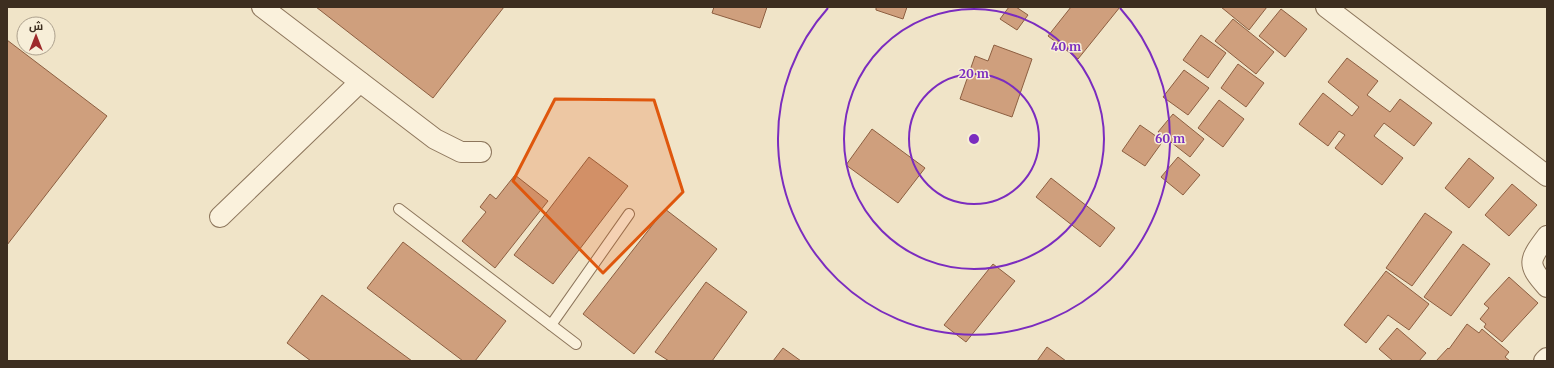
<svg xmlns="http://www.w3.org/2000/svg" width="1554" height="368" font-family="Merriweather,Cairo,serif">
<rect width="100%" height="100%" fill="#f0e4c8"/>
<g fill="#cf9f7d" stroke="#8d5f41">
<polygon points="316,7 504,7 433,98"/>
<polygon points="714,7 767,7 760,28 712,13"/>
<polygon points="876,7 907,7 903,19 876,10"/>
<polygon points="1009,7 1016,7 1028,15 1017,30 1000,19"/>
<polygon points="1071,7 1120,7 1078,59 1048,36"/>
<polygon points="1221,7 1267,7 1249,30"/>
<polygon points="1281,9 1307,29 1285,57 1259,36"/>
<polygon points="1233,19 1274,52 1256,74 1215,41"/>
<polygon points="1201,35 1226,53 1208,78 1183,60"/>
<polygon points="7,40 107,116 7,245"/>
<polygon points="994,45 1032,59 1012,117 960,99 975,56 988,61"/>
<polygon points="1347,58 1378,81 1367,95 1390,112 1400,99 1432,123 1414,146 1384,123 1374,136 1403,158 1382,185 1335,148 1345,135 1339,131 1328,146 1299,124 1323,93 1352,116 1359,107 1328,82"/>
<polygon points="1238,64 1264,83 1246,107 1221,88"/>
<polygon points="1184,70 1209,88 1188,115 1163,97"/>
<polygon points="1219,100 1244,119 1223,147 1198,128"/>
<polygon points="1173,114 1204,139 1190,157 1158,132"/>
<polygon points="1140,125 1163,141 1145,166 1122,151"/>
<polygon points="872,129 925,168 898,203 846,165"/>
<polygon points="589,157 628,186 553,284 514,255"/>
<polygon points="1178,157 1200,175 1183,195 1161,177"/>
<polygon points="1469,158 1494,178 1469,208 1445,188"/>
<polygon points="515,175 548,201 495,268 462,241 486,212 480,207 490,194 496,199"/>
<polygon points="1051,178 1115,228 1100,247 1036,197"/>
<polygon points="1512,184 1537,205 1509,236 1485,215"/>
<polygon points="665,209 717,249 634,354 583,314"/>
<polygon points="1425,213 1452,232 1412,286 1386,268"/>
<polygon points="403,242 506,321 475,361 463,361 367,288"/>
<polygon points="1463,244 1490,264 1451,316 1424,297"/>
<polygon points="993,264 1015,281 966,342 944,325"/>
<polygon points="1386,271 1429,304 1409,330 1388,315 1366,343 1344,325"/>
<polygon points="1509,277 1538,303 1502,342 1484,327 1486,324 1480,319 1489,308 1484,304"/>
<polygon points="706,282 747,312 712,361 669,361 655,352"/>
<polygon points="322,295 412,361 311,361 287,343"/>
<polygon points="1467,324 1479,333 1482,329 1509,352 1505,357 1510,361 1436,361 1448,348 1449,349"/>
<polygon points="1397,328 1426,353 1419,361 1393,361 1379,349"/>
<polygon points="1047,347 1066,361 1037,361"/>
<polygon points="783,348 801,361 773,361"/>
</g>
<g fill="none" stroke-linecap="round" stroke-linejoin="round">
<defs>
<g id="service">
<polyline points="399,209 576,344"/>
<polyline points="551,325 629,214"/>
</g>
<g id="minor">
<polyline points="262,7 435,139 461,152 481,152"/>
<polyline points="1326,7 1547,176"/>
<polyline points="220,217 360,82"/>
<path d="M1547 236C1529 260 1526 264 1547 287"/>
<polyline points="1544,361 1547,358"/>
</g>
</defs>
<use href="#service" stroke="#8d765c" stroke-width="12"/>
<use href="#minor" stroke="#8d765c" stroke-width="22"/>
<use href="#service" stroke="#faf1dc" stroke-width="10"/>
<use href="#minor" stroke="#faf1dc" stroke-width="20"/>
</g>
<path fill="#df570d" fill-opacity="0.2" stroke="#df570d" stroke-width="3" stroke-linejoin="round" d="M555 99 654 100 683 192 603 273 513 181Z"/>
<g fill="none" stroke="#7b2cbf" stroke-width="2">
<circle cx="974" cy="139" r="65"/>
<circle cx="974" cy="139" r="130"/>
<path d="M1120 8A196 196 0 1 1 828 8"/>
</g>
<circle cx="974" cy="139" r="6" fill="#7b2cbf" stroke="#f7eed8" stroke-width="2"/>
<g font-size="12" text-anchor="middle" font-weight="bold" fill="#7b2cbf" stroke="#f7eed8" stroke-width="3" stroke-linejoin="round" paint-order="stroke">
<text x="1066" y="51">40 m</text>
<text x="974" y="78">20 m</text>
<text x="1170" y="143">60 m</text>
</g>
<rect width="1554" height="368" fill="none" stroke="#3d2e20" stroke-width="16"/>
<g transform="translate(36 36)"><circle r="19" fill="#f7eed8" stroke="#ada18e"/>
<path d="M0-3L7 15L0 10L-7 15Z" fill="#9e2a2b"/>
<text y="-6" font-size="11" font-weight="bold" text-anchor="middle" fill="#3d2e20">ش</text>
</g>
</svg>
